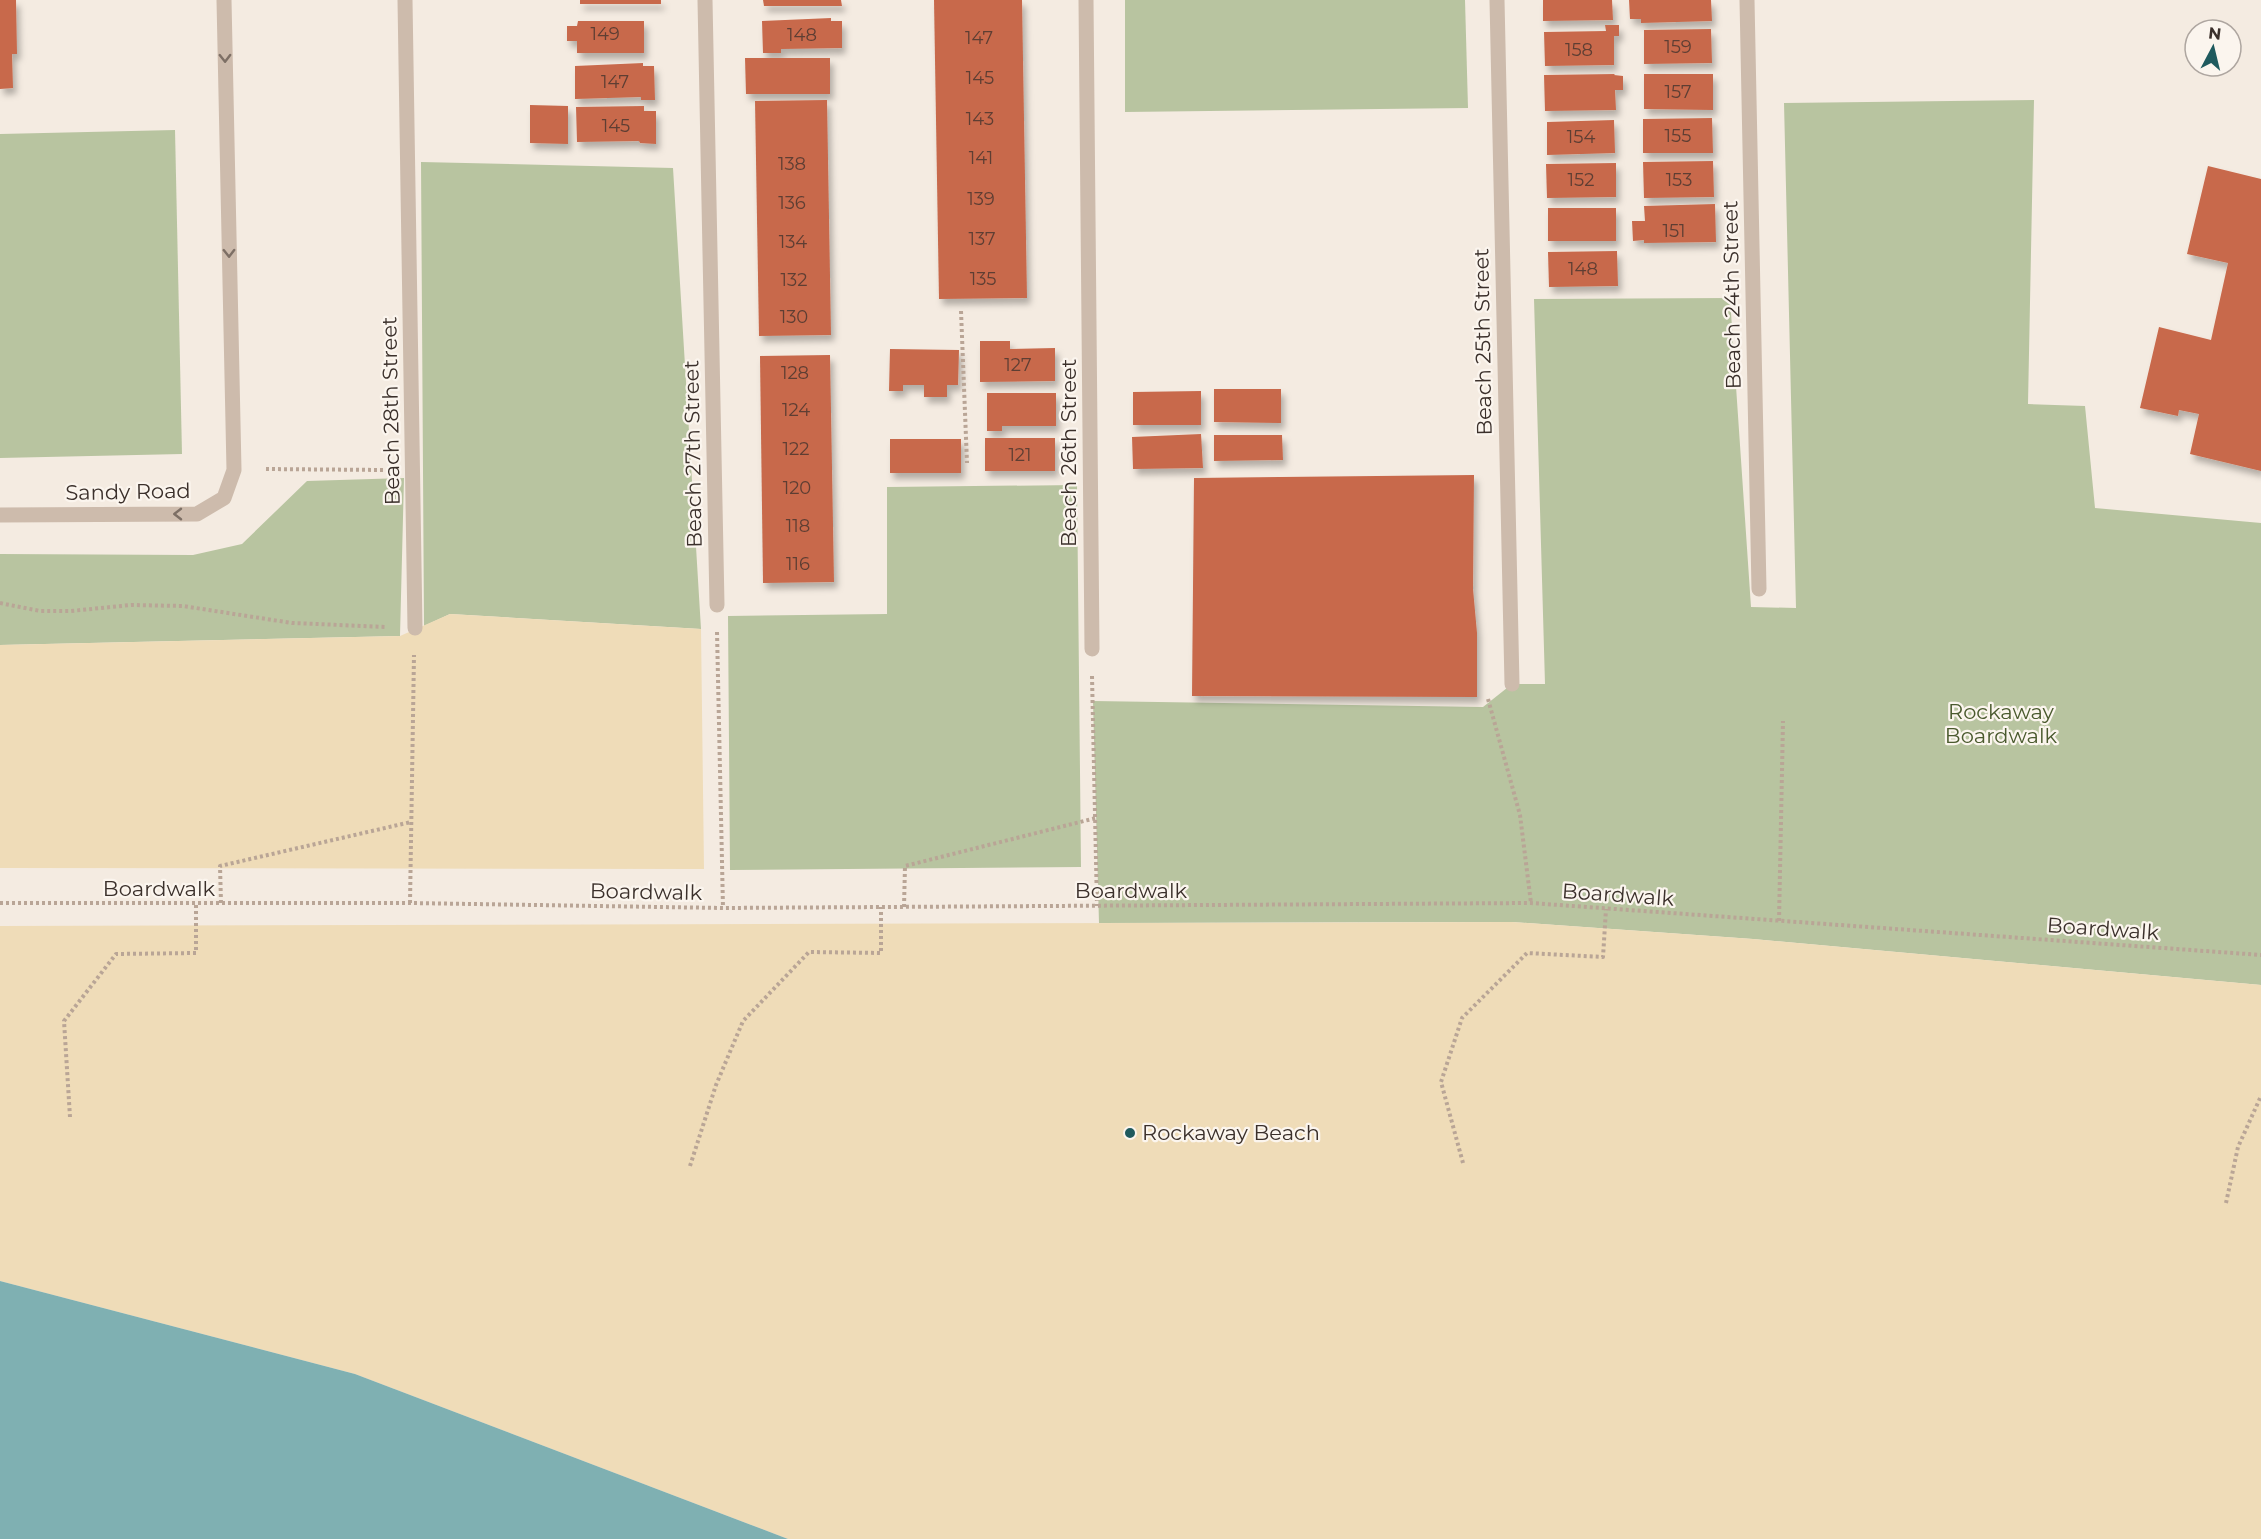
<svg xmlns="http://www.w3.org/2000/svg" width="2261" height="1539" font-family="Montserrat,sans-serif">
<defs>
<filter id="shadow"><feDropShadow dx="3.5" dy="6" stdDeviation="3" flood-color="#0004"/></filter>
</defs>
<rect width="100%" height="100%" fill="#f4ebe1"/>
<g fill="#b8c4a0">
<polygon points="1125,0 1465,0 1468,108 1125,112"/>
<polygon points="2034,100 2028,404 2085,406 2095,508 2261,523 2261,985 1753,939 1512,922 1099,923 1093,701 1483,707 1512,684 1545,684 1534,299 1730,298 1751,607 1796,608 1784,103"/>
<polygon points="175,130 182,454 0,458 0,134"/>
<polygon points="421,162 673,168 701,629 450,614 424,626"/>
<polygon points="404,478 400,636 0,645 0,554 193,555 242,544 307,481"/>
<polygon points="1077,485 1081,867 730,870 728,616 887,614 887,487"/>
</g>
<g fill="#efdcb8">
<polygon points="450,614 701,629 704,869 0,868 0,645 400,636"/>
<polygon points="1512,922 1753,939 2261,985 2261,1539 788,1539 355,1374 0,1281 0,926"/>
</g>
<polygon fill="#7fb0b2" points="0,1281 355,1374 788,1539 0,1539"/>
<g fill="#c8694b" filter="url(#shadow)">
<polygon points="0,0 16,0 17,54 12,54 13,88 0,89"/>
<rect x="580" y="0" width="81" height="4"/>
<polygon points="763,0 841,0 842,6 764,6"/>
<polygon points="934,0 1022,0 1027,298 939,299"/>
<polygon points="1543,0 1612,0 1613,20 1543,21"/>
<polygon points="1629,0 1711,0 1712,21 1641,23 1641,19 1630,19"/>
<polygon points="831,18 831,21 842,21 842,48 781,49 781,53 763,53 762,21"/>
<polygon points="578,21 644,21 644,53 577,53 577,41 567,41 567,26 577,26"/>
<polygon points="1605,25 1619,25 1619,36 1614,36 1614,65 1545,66 1544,32 1606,31"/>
<polygon points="1711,29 1712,63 1644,64 1644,30"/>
<polygon points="745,58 830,58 830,94 746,94"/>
<polygon points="643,63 643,66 654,66 655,100 641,100 641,97 575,99 575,66"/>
<polygon points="1615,74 1614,75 1623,76 1623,90 1615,90 1616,110 1545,111 1544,75"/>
<polygon points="1644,74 1713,74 1713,110 1644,109"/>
<polygon points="827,100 831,335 759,336 755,101"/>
<polygon points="530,105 568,106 568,144 530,143"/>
<polygon points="644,106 644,111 656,111 656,144 640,143 639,141 577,142 576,107"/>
<polygon points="1712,118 1713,153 1643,153 1643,119"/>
<polygon points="1614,120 1615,153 1547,155 1547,122"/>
<polygon points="1713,161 1714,197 1644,198 1643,162"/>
<polygon points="1616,163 1616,197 1547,198 1546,164"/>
<polygon points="2208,166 2261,179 2261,471 2190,454 2199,414 2179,410 2178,416 2140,408 2159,327 2211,340 2228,263 2187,254"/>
<polygon points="1715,204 1716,242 1644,243 1644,240 1633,241 1632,221 1645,221 1644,206"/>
<rect x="1548" y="208" width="68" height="33"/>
<polygon points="1617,251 1618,286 1549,287 1548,252"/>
<polygon points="980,341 1010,341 1010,349 1055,348 1055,381 980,382"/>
<polygon points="890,349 959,350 958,385 947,385 947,397 924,397 924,385 903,385 903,391 889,391"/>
<polygon points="830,355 834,582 763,583 760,356"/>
<polygon points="1214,389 1281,389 1281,423 1214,422"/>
<polygon points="1201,391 1201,425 1133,425 1133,392"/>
<polygon points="987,393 1056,393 1056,426 1002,426 1002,431 987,431"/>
<polygon points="1201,434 1203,468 1133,469 1132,437"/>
<polygon points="1214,435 1282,435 1283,460 1214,461"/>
<rect x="985" y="438" width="70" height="33"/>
<rect x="890" y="439" width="71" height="34"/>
<polygon points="1474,475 1473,589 1477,633 1477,697 1192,696 1194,478"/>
</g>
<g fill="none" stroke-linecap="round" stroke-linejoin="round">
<g stroke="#b9a596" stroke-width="4" stroke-dasharray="3 3" stroke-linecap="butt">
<polyline points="961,311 967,463"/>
<polyline points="266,469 385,470"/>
<polyline points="0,603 40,611 71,611 131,605 183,606 292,623 387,627"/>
<polyline points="717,632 723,908"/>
<polyline points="1092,676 1097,906"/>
<polyline points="1488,699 1520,815 1531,903"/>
<polyline points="0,903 410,903 723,908 1531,903 2261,955"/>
<polyline points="221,903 220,866 411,822"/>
<polyline points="410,903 414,655"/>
<polyline points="904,907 905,866 1096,818"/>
<polyline points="1779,921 1783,721"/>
<polyline points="70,1117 64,1021 116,954 196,953 196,904"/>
<polyline points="1463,1163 1441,1082 1462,1018 1527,953 1603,957 1606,909"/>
<polyline points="690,1166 716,1085 743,1021 809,952 881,953 881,907"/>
<polyline points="2226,1203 2238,1147 2261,1096"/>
</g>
<g stroke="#cdbbac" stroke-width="15">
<polyline points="405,0 415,628"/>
<polyline points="705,0 717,605"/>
<polyline points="1086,0 1092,649"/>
<polyline points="1497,0 1512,684"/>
<polyline points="1747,0 1759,589"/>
<polyline points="0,515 197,514 224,498 234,470 224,0"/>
</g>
</g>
<defs><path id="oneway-chevron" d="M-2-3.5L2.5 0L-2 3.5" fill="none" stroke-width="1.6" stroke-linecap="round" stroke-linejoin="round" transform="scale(1.5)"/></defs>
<g stroke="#7d6f65">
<use href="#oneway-chevron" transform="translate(225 58) rotate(89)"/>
<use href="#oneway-chevron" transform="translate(229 253) rotate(89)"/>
<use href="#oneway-chevron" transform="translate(178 514) rotate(180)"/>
</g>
<circle fill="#1f5a5e" stroke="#fbf5ee" stroke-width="2" cx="1130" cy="1133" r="6"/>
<g text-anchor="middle" stroke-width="4.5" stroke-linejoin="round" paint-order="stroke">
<g font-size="18" fill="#5e3e33">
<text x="605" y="40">149</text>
<text x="802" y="41">148</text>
<text x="979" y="44">147</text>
<text x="1678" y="53">159</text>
<text x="1579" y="56">158</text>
<text x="980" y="84">145</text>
<text x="615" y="88">147</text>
<text x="1678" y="98">157</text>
<text x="980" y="125">143</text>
<text x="616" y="132">145</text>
<text x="1678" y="142">155</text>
<text x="1581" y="143">154</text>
<text x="981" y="164">141</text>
<text x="792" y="170">138</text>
<text x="1581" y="186">152</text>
<text x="1679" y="186">153</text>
<text x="981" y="205">139</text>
<text x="792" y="209">136</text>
<text x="1674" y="237">151</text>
<text x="982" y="245">137</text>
<text x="793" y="248">134</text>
<text x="1583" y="275">148</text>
<text x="983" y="285">135</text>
<text x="794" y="286">132</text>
<text x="794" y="323">130</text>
<text x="1018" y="371">127</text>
<text x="795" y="379">128</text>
<text x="796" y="416">124</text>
<text x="796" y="455">122</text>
<text x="1020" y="461">121</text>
<text x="797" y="494">120</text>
<text x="798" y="532">118</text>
<text x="798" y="570">116</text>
</g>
<g font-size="21" fill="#3b302b" stroke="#fbf5ee">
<text transform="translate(1732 295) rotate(-91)" y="7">Beach 24th Street</text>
<text transform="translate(1483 342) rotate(-91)" y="7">Beach 25th Street</text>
<text transform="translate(391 411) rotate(-91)" y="7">Beach 28th Street</text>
<text transform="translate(1069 453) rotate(-90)" y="7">Beach 26th Street</text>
<text transform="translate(693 454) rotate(-91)" y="7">Beach 27th Street</text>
<text transform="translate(128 492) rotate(-1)" y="7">Sandy Road</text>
<text x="159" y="896">Boardwalk</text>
<text x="1131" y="898">Boardwalk</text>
<text transform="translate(646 892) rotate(1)" y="7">Boardwalk</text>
<text transform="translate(1618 895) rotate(4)" y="7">Boardwalk</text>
<text transform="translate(2103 929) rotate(4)" y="7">Boardwalk</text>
</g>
<g font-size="21" fill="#4a5a2e" stroke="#fbf5ee">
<text x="2001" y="719">Rockaway<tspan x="2001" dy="24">Boardwalk</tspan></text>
</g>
<g font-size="21" fill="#3b302b" stroke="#fbf5ee" text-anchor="start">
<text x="1142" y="1140">Rockaway Beach</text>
</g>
</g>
<g transform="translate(2213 48) rotate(7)"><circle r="28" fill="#fbf5ee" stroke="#aea6a0" stroke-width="1.5"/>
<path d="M0-4.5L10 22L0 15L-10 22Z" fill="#1f5a5e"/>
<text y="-9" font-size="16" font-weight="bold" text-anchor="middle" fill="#3b302b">N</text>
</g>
</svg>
